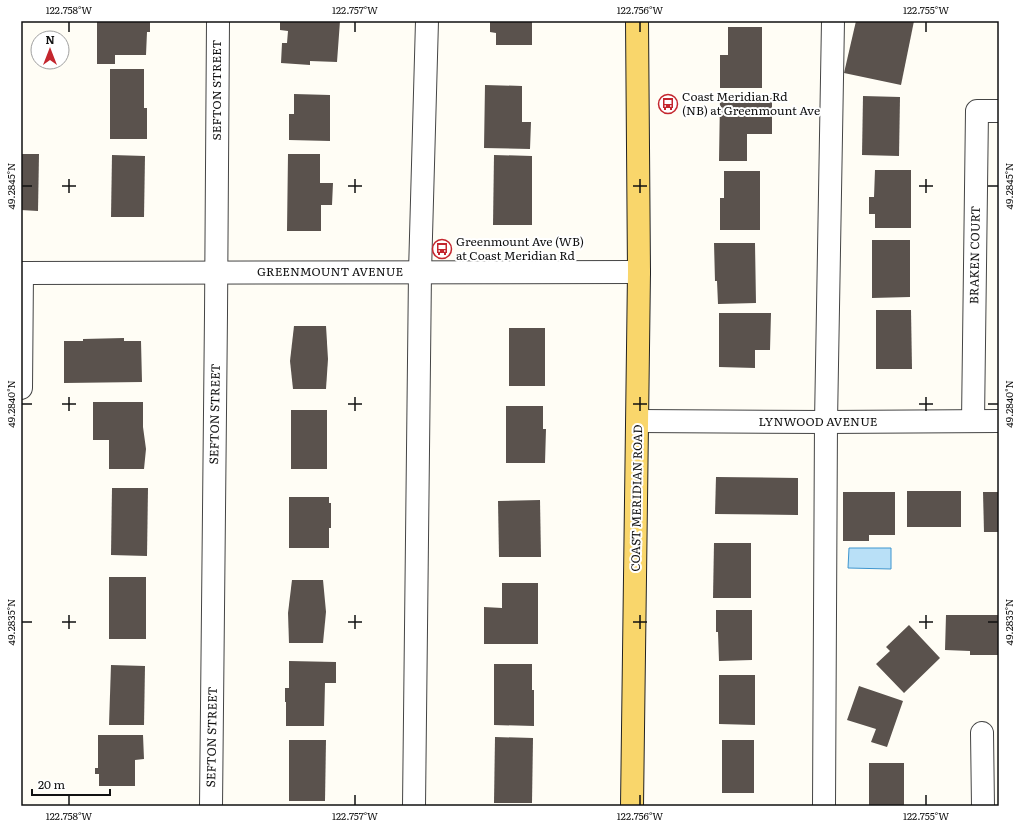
<svg xmlns="http://www.w3.org/2000/svg" width="1020" height="827" font-family="Literata,serif">
<rect width="100%" height="100%" fill="#fffdf5"/>
<polygon fill="#b9e0f7" stroke="#3f96cf" points="849,548 891,548 891,569 848,568"/>
<g fill="#5a524d">
<polygon points="97,21 150,22 150,32 147,32 146,55 115,55 115,64 97,64"/>
<polygon points="280,21 340,21 337,62 310,61 310,65 281,63 282,43 287,43 288,31 280,30"/>
<polygon points="490,21 532,21 532,45 496,45 496,33 490,32"/>
<polygon points="856,21 914,21 901,85 844,73"/>
<polygon points="728,27 762,27 762,88 720,88 720,55 728,55"/>
<polygon points="110,69 144,69 144,108 147,108 147,139 110,139"/>
<polygon points="485,85 522,86 522,122 531,122 530,149 484,148"/>
<polygon points="294,94 330,95 330,141 289,140 289,114 294,114"/>
<polygon points="863,96 900,97 899,156 862,155"/>
<polygon points="720,98 772,98 772,134 747,134 747,161 719,161"/>
<polygon points="21,154 39,154 38,211 21,210"/>
<polygon points="288,154 320,154 320,183 333,183 332,205 321,205 321,231 287,231"/>
<polygon points="112,155 145,156 144,217 111,217"/>
<polygon points="494,155 532,156 532,225 493,225"/>
<polygon points="875,170 911,170 911,228 875,228 875,214 869,214 869,197 874,197"/>
<polygon points="724,171 760,171 760,230 720,230 720,198 724,198"/>
<polygon points="872,240 910,240 910,297 872,298"/>
<polygon points="714,243 755,243 756,303 718,304 717,281 715,281"/>
<polygon points="876,310 911,310 912,369 876,369"/>
<polygon points="719,313 771,313 770,350 755,350 755,368 719,367"/>
<polygon points="294,326 326,326 328,359 326,389 293,389 290,361"/>
<rect x="509" y="328" width="36" height="58"/>
<polygon points="124,338 124,341 141,341 142,382 64,383 64,341 83,341 83,339"/>
<polygon points="93,402 143,402 143,427 146,449 144,469 109,469 109,440 93,440"/>
<polygon points="506,406 543,406 543,429 546,429 545,463 506,463"/>
<rect x="291" y="410" width="36" height="59"/>
<polygon points="716,477 798,478 798,515 715,514"/>
<polygon points="112,488 148,488 147,556 111,555"/>
<rect x="907" y="491" width="54" height="36"/>
<polygon points="843,492 895,492 895,535 869,535 869,541 843,541"/>
<polygon points="983,492 999,492 999,532 984,532"/>
<polygon points="289,497 329,497 329,503 331,503 331,528 329,528 329,548 289,548"/>
<polygon points="540,500 541,557 499,557 498,501"/>
<polygon points="714,543 751,543 751,598 713,598"/>
<rect x="109" y="577" width="37" height="62"/>
<polygon points="292,580 323,580 326,612 323,643 289,643 288,613"/>
<polygon points="502,583 538,583 538,644 484,644 484,607 502,608"/>
<polygon points="716,610 752,610 752,660 719,661 718,632 716,632"/>
<polygon points="946,615 999,615 998,655 970,655 970,651 945,650"/>
<polygon points="909,625 940,658 904,693 876,664 890,651 886,647"/>
<polygon points="289,661 336,662 336,683 325,683 324,726 286,726 286,702 285,702 285,688 289,688"/>
<polygon points="494,664 532,664 532,690 534,690 534,726 494,725"/>
<polygon points="111,665 145,666 144,725 109,725"/>
<polygon points="719,675 755,675 755,725 719,724"/>
<polygon points="859,686 903,701 887,747 871,742 876,729 847,720"/>
<polygon points="98,735 143,735 144,759 135,760 135,786 99,786 99,774 95,774 95,768 98,768"/>
<polygon points="495,737 533,738 532,803 494,803"/>
<polygon points="289,740 326,740 325,801 289,801"/>
<rect x="722" y="740" width="32" height="53"/>
<rect x="869" y="763" width="35" height="43"/>
</g>
<g fill="none" stroke-linecap="round" stroke-linejoin="round">
<defs>
<g id="minor">
<polyline points="21,273 639,272"/>
<polyline points="21,388 22,273"/>
<polyline points="638,421 826,422 999,421"/>
<polyline points="973,421 977,111 999,111"/>
<polyline points="982,733 983,806"/>
<polyline points="211,806 216,314 218,21"/>
<polyline points="414,806 420,272 427,21"/>
<polyline points="824,806 826,422 833,21"/>
</g>
<polyline id="major" points="632,806 639,272 637,21"/>
</defs>
<use href="#minor" stroke="#444" stroke-width="24"/>
<use href="#major" stroke="#222" stroke-width="24"/>
<use href="#minor" stroke="#fff" stroke-width="22"/>
<use href="#major" stroke="#f9d66b" stroke-width="22"/>
</g>
<path fill="none" stroke="#111" stroke-width="1.5" d="M69 22V32M355 22V32M640 22V32M926 22V32M69 179V193M355 179V193M640 179V193M926 179V193M22 186H32M62 186H76M348 186H362M633 186H647M919 186H933M988 186H998M69 397V411M355 397V411M640 397V411M926 397V411M22 404H32M62 404H76M348 404H362M633 404H647M919 404H933M988 404H998M69 615V629M355 615V629M640 615V629M926 615V629M22 622H32M62 622H76M348 622H362M633 622H647M919 622H933M988 622H998M69 795V805M355 795V805M640 795V805M926 795V805"/>
<defs>
<symbol id="bus-ring" viewBox="-11 -11 22 22"><circle r="9.5" fill="#fff" stroke="#c4262e" stroke-width="1.5"/><path d="M-5-6H5V4H4V6H2V4H-2V6H-4V4H-5ZM-3.5-4V0h7V-4ZM-3.5 1.2v1.5H-2V1.2ZM2 1.2v1.5H3.5V1.2Z" fill="#c4262e"/></symbol>
</defs>
<g fill-rule="evenodd">
<use href="#bus-ring" x="657" y="93" width="22" height="22"/>
<use href="#bus-ring" x="431" y="238" width="22" height="22"/>
</g>
<g text-anchor="middle" stroke-width="4" stroke-linejoin="round" paint-order="stroke">
<g font-size="12" fill="#111" stroke="#fff">
<text transform="translate(217 90) rotate(-90)" y="4">SEFTON STREET</text>
<text transform="translate(975 255) rotate(-89)" y="4">BRAKEN COURT</text>
<text x="330" y="276">GREENMOUNT AVENUE</text>
<text transform="translate(215 414) rotate(-89)" y="4">SEFTON STREET</text>
<text x="818" y="426">LYNWOOD AVENUE</text>
<text transform="translate(637 498) rotate(-89)" y="4">COAST MERIDIAN ROAD</text>
<text transform="translate(212 737) rotate(-89)" y="4">SEFTON STREET</text>
</g>
<g font-size="12" fill="#111" stroke="#fff" text-anchor="start">
<text x="682" y="101">Coast Meridian Rd<tspan x="682" dy="14">(NB) at Greenmount Ave</tspan></text>
<text x="456" y="246">Greenmount Ave (WB)<tspan x="456" dy="14">at Coast Meridian Rd</tspan></text>
</g>
</g>
<rect width="1020" height="827" fill="none" stroke="#ffffff" stroke-width="44"/>
<g transform="translate(50 50)"><circle r="19" fill="#ffffff" stroke="#a0a0a0"/>
<path d="M0-3L7 15L0 10L-7 15Z" fill="#c4262e"/>
<text y="-6" font-size="11" font-weight="bold" text-anchor="middle" fill="#111111">N</text>
</g>
<path d="M32 789v6h78v-6" fill="none" stroke="#111111" stroke-width="2"/>
<text x="38" y="789" font-size="12" fill="#111111" stroke="#ffffff" stroke-width="3" paint-order="stroke">20 m</text>
<rect x="22" y="22" width="976" height="783" fill="none" stroke="#111" stroke-width="1.5"/>
<g font-size="10" text-anchor="middle" fill="#111">
<text x="69" y="14">122.758°W</text>
<text x="355" y="14">122.757°W</text>
<text x="640" y="14">122.756°W</text>
<text x="926" y="14">122.755°W</text>
<text transform="translate(11 186) rotate(-90)" y="4">49.2845°N</text>
<text transform="translate(1009 186) rotate(-90)" y="4">49.2845°N</text>
<text transform="translate(11 404) rotate(-90)" y="4">49.2840°N</text>
<text transform="translate(1009 404) rotate(-90)" y="4">49.2840°N</text>
<text transform="translate(11 622) rotate(-90)" y="4">49.2835°N</text>
<text transform="translate(1009 622) rotate(-90)" y="4">49.2835°N</text>
<text x="69" y="820">122.758°W</text>
<text x="355" y="820">122.757°W</text>
<text x="640" y="820">122.756°W</text>
<text x="926" y="820">122.755°W</text>
</g>
</svg>
